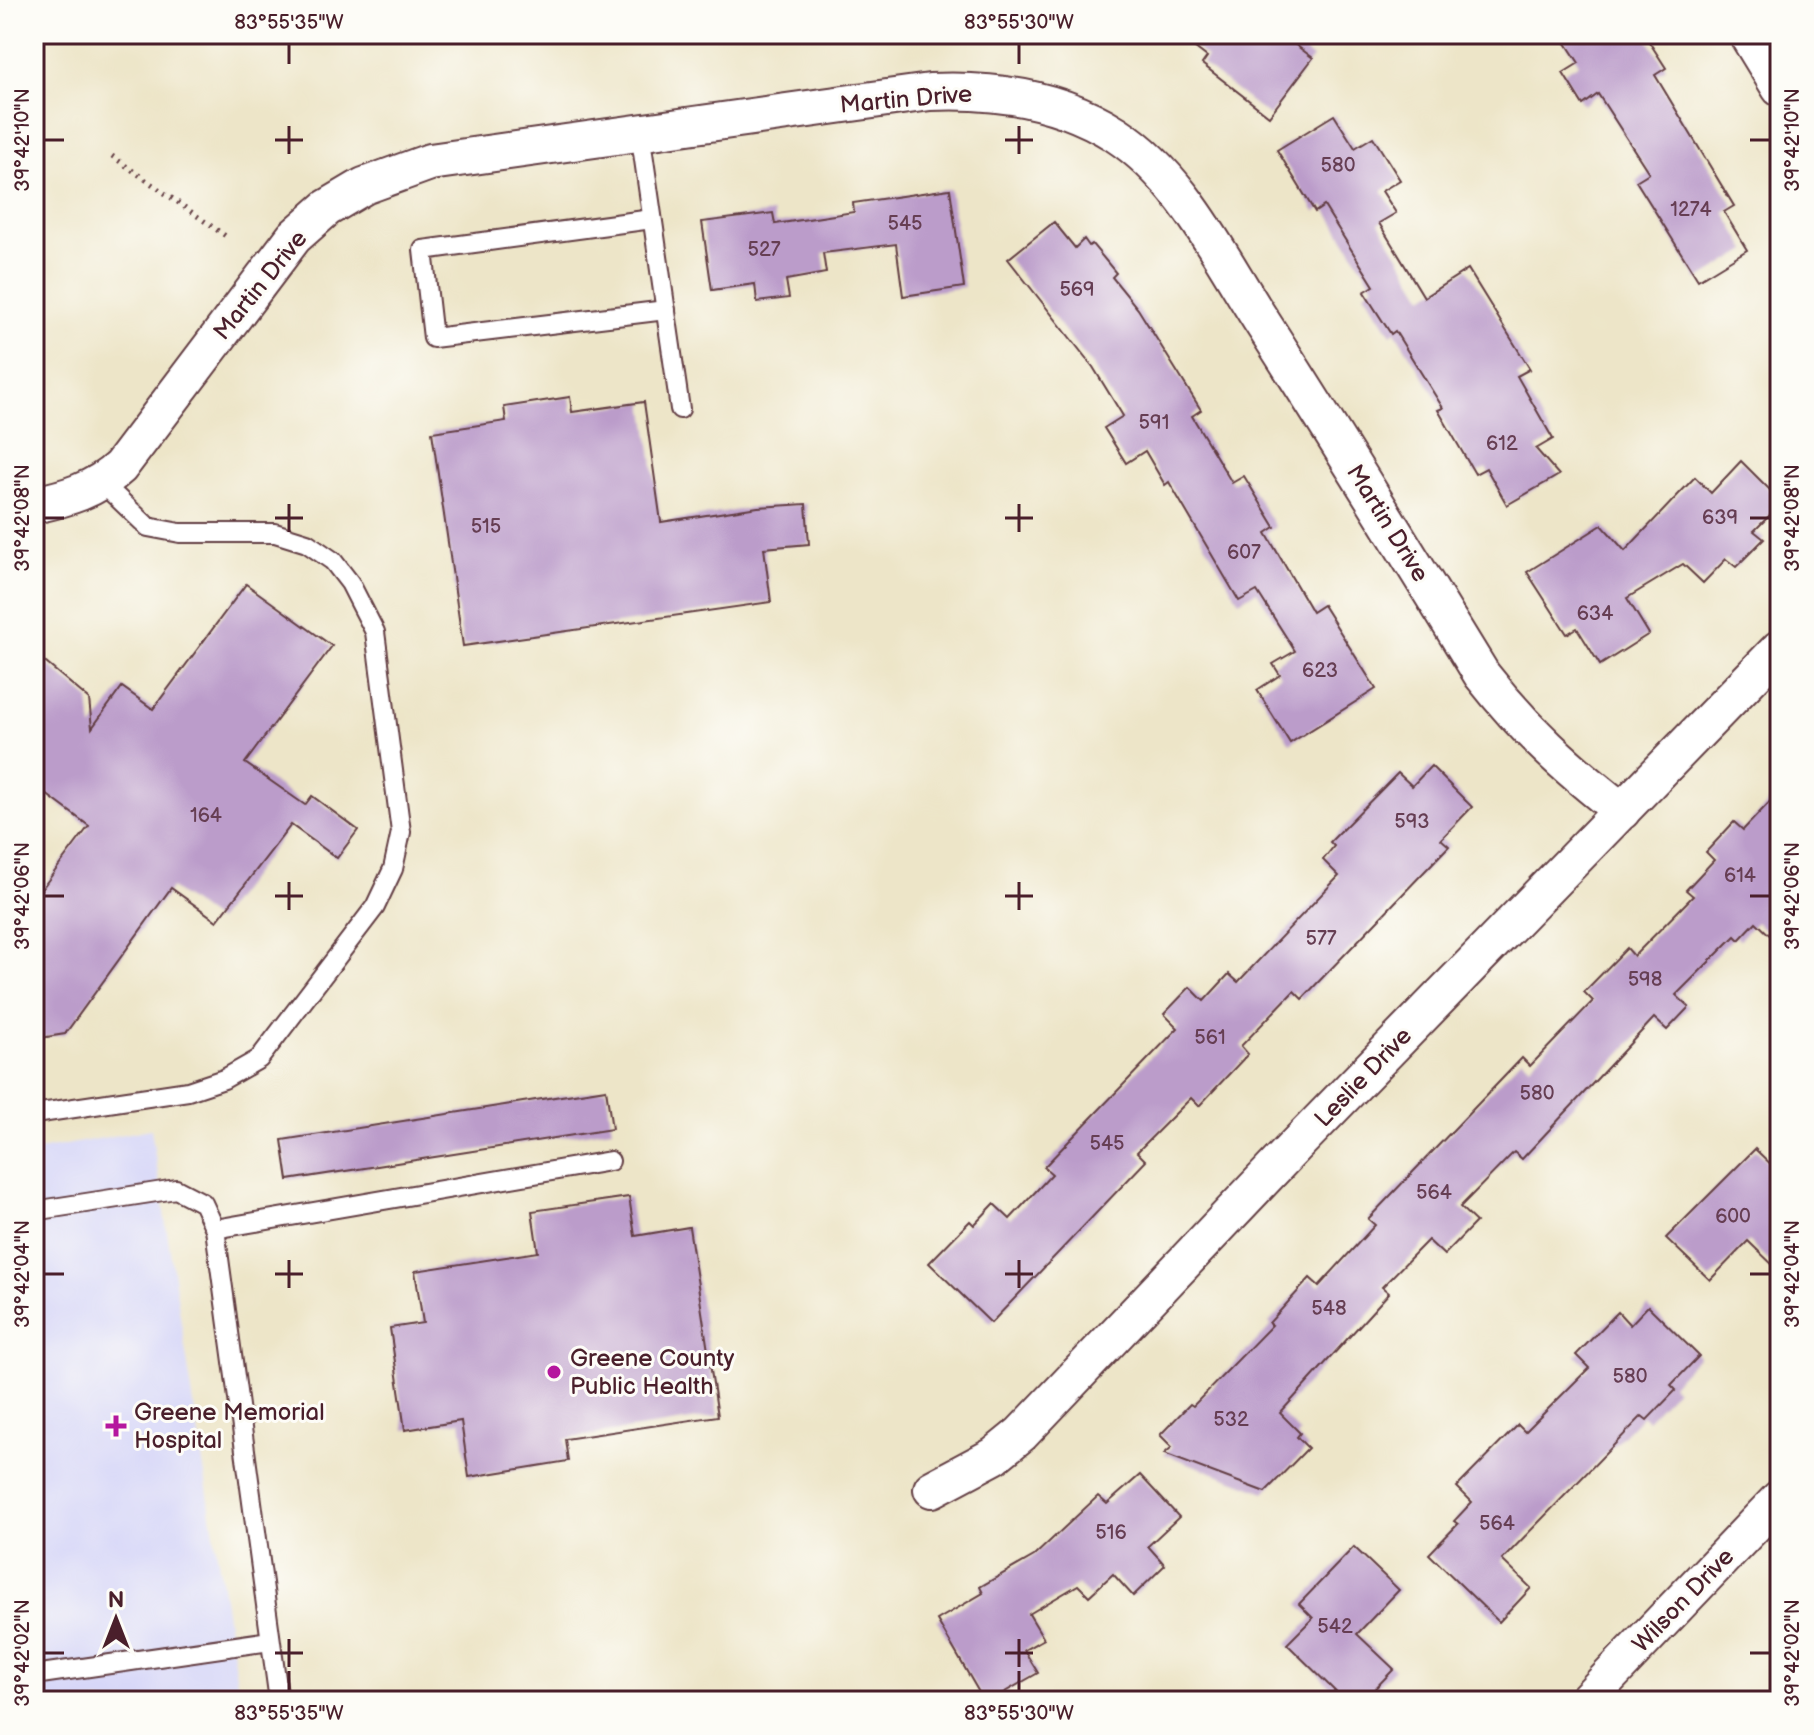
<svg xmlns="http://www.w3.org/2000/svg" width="1814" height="1735" font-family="'Balsamiq Sans',sans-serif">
<rect width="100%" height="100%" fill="#fdfcf7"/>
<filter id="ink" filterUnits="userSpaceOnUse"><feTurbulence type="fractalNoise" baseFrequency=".0125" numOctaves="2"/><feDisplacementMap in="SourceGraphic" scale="16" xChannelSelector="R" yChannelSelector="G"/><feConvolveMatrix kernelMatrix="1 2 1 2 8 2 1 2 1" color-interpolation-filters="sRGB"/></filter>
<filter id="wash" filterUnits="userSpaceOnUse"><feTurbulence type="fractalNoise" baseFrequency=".006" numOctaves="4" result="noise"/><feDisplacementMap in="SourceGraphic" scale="32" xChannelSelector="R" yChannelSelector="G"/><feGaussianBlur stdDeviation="1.8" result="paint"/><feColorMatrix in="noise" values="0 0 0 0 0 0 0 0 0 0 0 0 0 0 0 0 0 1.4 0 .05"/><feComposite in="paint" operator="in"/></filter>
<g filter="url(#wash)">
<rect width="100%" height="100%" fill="#ede5c8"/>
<polygon fill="#d7d7f8" points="151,1129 240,1701 34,1701 34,1151"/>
<g id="blocks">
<g fill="#bb9cca">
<polygon points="1177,34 1281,34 1313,58 1269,116 1202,64 1207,57"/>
<polygon points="1560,34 1644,34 1666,68 1655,75 1734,206 1724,212 1747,250 1698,280 1636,181 1649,173 1598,94 1583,105 1563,73 1579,63"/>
<polygon points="1334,115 1355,148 1373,137 1400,180 1382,191 1396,213 1379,223 1424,297 1468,269 1530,369 1517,376 1553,439 1536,449 1559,475 1507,505 1486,468 1475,474 1438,410 1443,408 1395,331 1391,334 1364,292 1374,286 1324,206 1315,212 1277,150"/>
<polygon points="950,189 964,287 903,296 896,244 823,253 826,273 786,280 789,298 757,302 755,284 712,290 702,222 773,213 775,224 854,212 853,203"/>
<polygon points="1054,222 1075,248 1084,239 1089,246 1092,244 1116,273 1112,277 1138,309 1201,410 1192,416 1232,483 1244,476 1275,527 1266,533 1312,612 1323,605 1376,689 1290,743 1257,690 1280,675 1273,664 1295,651 1257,591 1239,601 1169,482 1165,485 1145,451 1126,463 1104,428 1123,416 1093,367 1008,259"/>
<polygon points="570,397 572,412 644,402 661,522 758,507 806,504 809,544 764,548 771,602 463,646 432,432 506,421 504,407"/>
<polygon points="1741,461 1780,500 1780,505 1754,531 1764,539 1736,567 1726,559 1703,583 1683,564 1627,598 1649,634 1600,665 1577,628 1567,634 1527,572 1602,525 1625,551 1695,477 1711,493"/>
<polygon points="246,584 332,646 245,763 305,805 312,796 358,830 337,858 291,825 217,921 171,888 65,1034 34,1039 34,899 89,826 34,785 34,653 89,699 92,728 122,687 153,709"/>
<polygon points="1431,766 1472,807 1441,839 1449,846 1302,999 1294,991 1241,1046 1248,1054 1199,1106 1191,1098 1137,1152 1146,1161 991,1323 929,1263 970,1221 974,1225 994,1204 1010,1219 1052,1174 1044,1167 1178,1028 1164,1014 1190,987 1204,1001 1229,974 1238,982 1339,876 1323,860 1334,846 1330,842 1398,773 1412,786"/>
<polygon points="1780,791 1780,945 1756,922 1739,940 1735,936 1676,995 1689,1007 1667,1030 1654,1018 1522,1159 1514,1152 1460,1207 1476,1222 1444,1255 1428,1240 1382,1287 1389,1293 1280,1413 1300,1433 1297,1437 1308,1448 1265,1492 1164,1454 1172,1447 1160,1435 1190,1404 1193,1406 1272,1325 1269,1323 1310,1278 1319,1286 1375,1225 1368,1219 1522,1058 1530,1066 1593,1001 1584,992 1627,948 1634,956 1693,896 1686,890 1714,860 1706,852 1734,822 1743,830"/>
<polygon points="606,1089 612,1129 288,1180 282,1140"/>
<polygon points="1755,1149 1780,1173 1780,1272 1748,1241 1710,1280 1666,1238"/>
<polygon points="629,1197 635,1236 689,1227 718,1416 565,1439 568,1461 469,1477 461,1421 405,1430 390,1328 423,1323 415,1271 538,1252 532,1211"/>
<polygon points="1648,1306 1699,1356 1671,1385 1676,1390 1647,1420 1642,1416 1502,1560 1531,1588 1499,1622 1429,1554 1458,1524 1454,1521 1472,1502 1457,1487 1518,1425 1525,1432 1589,1368 1576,1355 1618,1312 1630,1325"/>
<polygon points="1140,1475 1179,1517 1148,1546 1165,1565 1133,1596 1113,1574 1089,1596 1078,1585 1029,1614 1044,1639 1024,1650 1038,1673 989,1701 984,1701 937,1620 983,1593 980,1587 1034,1556 1098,1496 1107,1504"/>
<polygon points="1354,1547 1399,1590 1357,1634 1394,1669 1363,1701 1345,1701 1287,1644 1313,1618 1299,1604"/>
</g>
</g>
</g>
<g filter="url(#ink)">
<use href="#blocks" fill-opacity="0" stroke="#623d43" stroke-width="2"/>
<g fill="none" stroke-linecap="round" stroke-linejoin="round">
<defs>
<g id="lane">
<polyline points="640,132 680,409"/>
<polyline points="652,219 423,250 433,338 666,310"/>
<polyline points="34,1114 188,1091 224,1079 259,1059 375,907 393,869 401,832 375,632 350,583 333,561 307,543 275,533 180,533 148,527 102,483"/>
<polyline points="34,1211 176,1189 203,1203 215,1229 279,1701"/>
<polyline points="215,1229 610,1161"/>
<polyline points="34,1675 270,1641"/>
</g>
<g id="street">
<polyline points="1747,34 1780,88"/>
<path d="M34 505C67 498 95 490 120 467L294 237 327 208 364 186 430 162 930 92C995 89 1060 98 1116 134 1182 177 1219 255 1260 319 1336 437 1409 556 1482 675 1525 730 1567 768 1622 811"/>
<polyline points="932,1489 994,1456 1021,1434 1295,1146 1780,648"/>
<polyline points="1586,1701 1780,1498"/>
</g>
</defs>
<use href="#lane" stroke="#623d43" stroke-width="22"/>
<use href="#street" stroke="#623d43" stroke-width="40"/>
<polyline stroke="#623d43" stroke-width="5" stroke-dasharray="2 6" stroke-linecap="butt" points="112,156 227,237"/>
<use href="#lane" stroke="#fff" stroke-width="18"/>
<use href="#street" stroke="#fff" stroke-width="36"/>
</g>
</g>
<path fill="none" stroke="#4a1f2b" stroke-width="3" d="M289 44V64M1019 44V64M289 126V154M1019 126V154M44 140H64M275 140H303M1005 140H1033M1750 140H1770M289 504V532M1019 504V532M44 518H64M275 518H303M1005 518H1033M1750 518H1770M289 882V910M1019 882V910M44 896H64M275 896H303M1005 896H1033M1750 896H1770M289 1260V1288M1019 1260V1288M44 1274H64M275 1274H303M1005 1274H1033M1750 1274H1770M289 1639V1667M1019 1639V1667M44 1653H64M275 1653H303M1005 1653H1033M1750 1653H1770M289 1671V1691M1019 1671V1691"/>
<g fill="#b5179e" stroke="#fdfcf7" stroke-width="3">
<circle cx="554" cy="1372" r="8"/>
<path d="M112 1414h8v8h8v8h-8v8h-8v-8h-8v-8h8z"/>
</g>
<g text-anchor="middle" stroke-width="6" stroke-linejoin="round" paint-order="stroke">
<g font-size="20" fill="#663e53">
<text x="1338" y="172">580</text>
<text x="1691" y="216">1274</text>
<text x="905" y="230">545</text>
<text x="764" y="256">527</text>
<text x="1077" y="296">569</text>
<text x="1154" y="429">591</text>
<text x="1502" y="450">612</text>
<text x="1720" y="524">639</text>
<text x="486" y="533">515</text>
<text x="1244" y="559">607</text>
<text x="1595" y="620">634</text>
<text x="1320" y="677">623</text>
<text x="206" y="822">164</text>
<text x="1412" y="828">593</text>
<text x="1740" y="882">614</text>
<text x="1321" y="945">577</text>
<text x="1645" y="986">598</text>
<text x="1210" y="1044">561</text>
<text x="1537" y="1100">580</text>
<text x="1107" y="1150">545</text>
<text x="1434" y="1199">564</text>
<text x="1733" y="1223">600</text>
<text x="1329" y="1315">548</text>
<text x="1630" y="1383">580</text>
<text x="1231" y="1426">532</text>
<text x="1497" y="1530">564</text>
<text x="1111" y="1539">516</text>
<text x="1335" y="1633">542</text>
</g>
<g font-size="24" fill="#4a1f2b" stroke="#fdfcf7">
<text transform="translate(906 99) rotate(-5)" y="8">Martin Drive</text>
<text transform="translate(260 285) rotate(-51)" y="8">Martin Drive</text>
<text transform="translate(1388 523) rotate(58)" y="8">Martin Drive</text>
<text transform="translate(1363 1077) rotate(-46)" y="8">Leslie Drive</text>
<text transform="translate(1683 1600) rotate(-46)" y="8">Wilson Drive</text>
</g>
<g font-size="24" fill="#4a1f2b" stroke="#fdfcf7" text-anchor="start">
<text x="570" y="1366">Greene County<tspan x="570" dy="28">Public Health</tspan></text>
<text x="134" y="1420">Greene Memorial<tspan x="134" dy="28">Hospital</tspan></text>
</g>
</g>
<rect width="1814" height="1735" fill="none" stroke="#fdfcf7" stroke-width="88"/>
<g transform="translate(116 1619)" stroke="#fdfcf7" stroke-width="6" paint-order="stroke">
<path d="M0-6L14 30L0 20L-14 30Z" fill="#4a1f2b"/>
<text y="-12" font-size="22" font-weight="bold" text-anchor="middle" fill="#4a1f2b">N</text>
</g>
<rect x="44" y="44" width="1726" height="1647" fill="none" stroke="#4a1f2b" stroke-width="3"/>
<g font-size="20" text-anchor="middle" fill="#4a1f2b">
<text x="289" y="29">83°55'35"W</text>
<text x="1019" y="29">83°55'30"W</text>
<text transform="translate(22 140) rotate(-90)" y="7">39°42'10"N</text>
<text transform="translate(1792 140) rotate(-90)" y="7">39°42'10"N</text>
<text transform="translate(22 518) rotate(-90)" y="7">39°42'08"N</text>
<text transform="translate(1792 518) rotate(-90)" y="7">39°42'08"N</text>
<text transform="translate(22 896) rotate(-90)" y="7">39°42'06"N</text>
<text transform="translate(1792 896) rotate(-90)" y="7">39°42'06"N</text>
<text transform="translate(22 1274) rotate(-90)" y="7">39°42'04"N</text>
<text transform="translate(1792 1274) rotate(-90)" y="7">39°42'04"N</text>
<text transform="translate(22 1653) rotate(-90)" y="7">39°42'02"N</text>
<text transform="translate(1792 1653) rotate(-90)" y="7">39°42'02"N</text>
<text x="289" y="1720">83°55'35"W</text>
<text x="1019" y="1720">83°55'30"W</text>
</g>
</svg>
